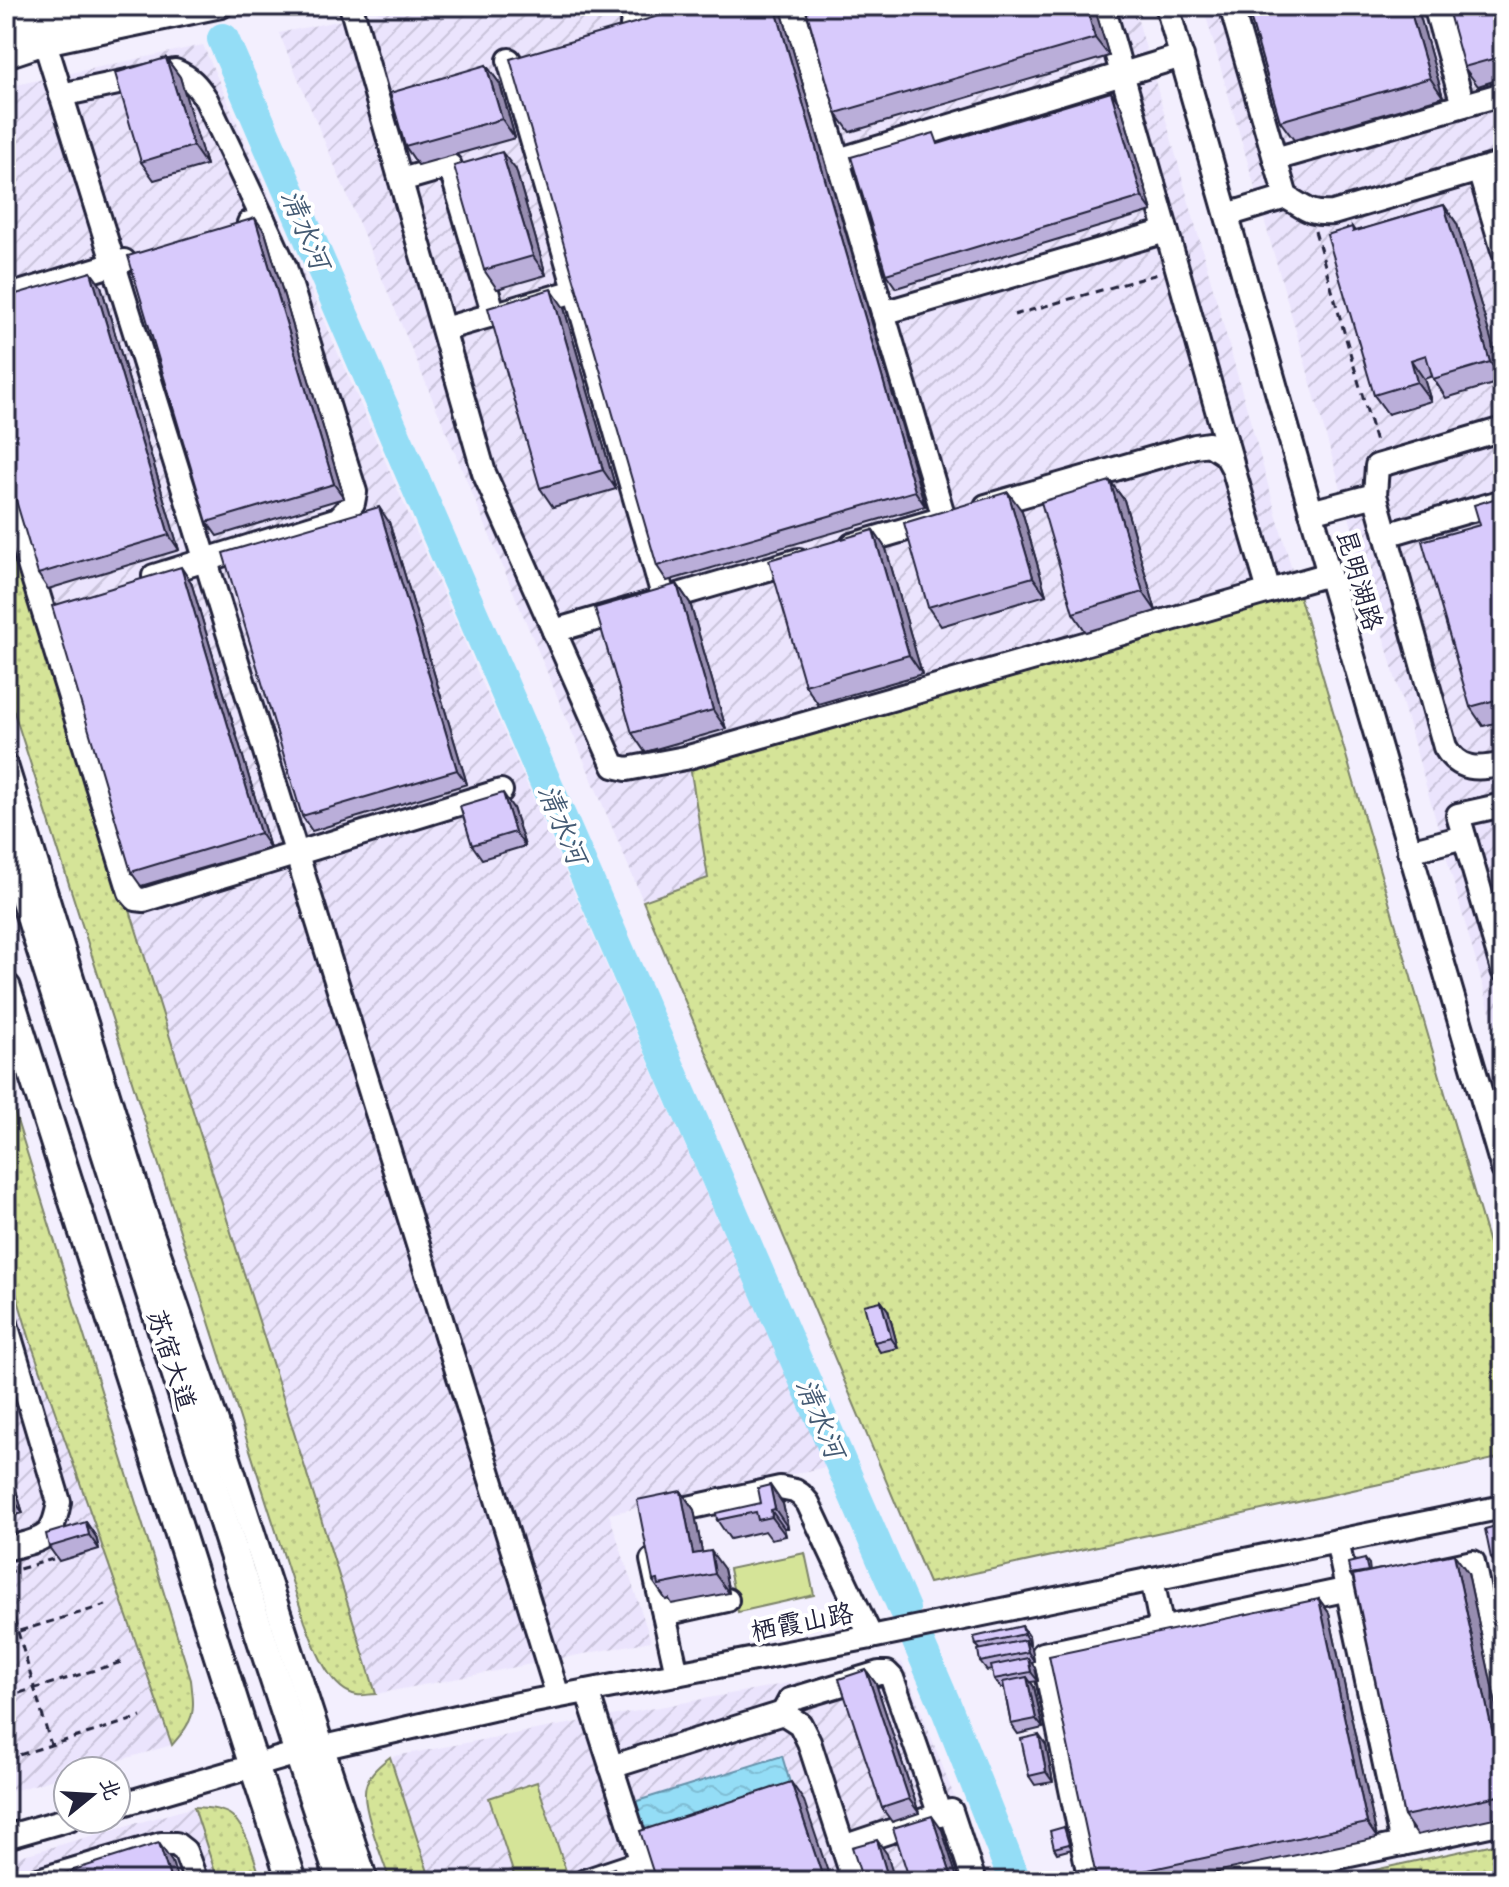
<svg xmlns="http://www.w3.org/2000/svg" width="1509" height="1887" font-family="'Patrick Hand','LXGW WenKai TC',sans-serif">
<defs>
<pattern id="industrial-furrows" width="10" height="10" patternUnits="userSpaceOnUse" patternTransform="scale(2)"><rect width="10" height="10" fill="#ebe4fd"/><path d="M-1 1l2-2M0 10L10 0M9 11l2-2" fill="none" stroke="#c9c3da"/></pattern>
<pattern id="grass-dots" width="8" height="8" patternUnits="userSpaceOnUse" patternTransform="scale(2)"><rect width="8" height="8" fill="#d5e498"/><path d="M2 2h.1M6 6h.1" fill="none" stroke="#b7c384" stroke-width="1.8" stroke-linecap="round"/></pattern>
<pattern id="water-waves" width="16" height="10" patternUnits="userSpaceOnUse" patternTransform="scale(2)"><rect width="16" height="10" fill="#94ddf6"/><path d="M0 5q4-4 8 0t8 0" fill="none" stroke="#7fbdd4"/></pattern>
</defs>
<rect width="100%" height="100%" fill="#f3effe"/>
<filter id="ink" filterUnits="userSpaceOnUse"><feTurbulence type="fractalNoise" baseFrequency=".0125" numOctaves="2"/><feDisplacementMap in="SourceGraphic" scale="16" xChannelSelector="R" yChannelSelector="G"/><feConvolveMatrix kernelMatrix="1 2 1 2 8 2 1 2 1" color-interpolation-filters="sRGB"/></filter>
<g filter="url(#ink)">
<g fill="url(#industrial-furrows)">
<polygon points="410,6 1134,6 1299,595 1503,1291 1503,1457 929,1583 279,33"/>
<polygon points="1203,6 1503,6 1503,1057 1433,810"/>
<polygon points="203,45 826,1467 609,1514 651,1641 376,1694 6,515 6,87"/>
<polygon points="6,1260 31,1343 172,1745 82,1771 68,1771 68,1775 6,1793"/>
<polygon points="902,1662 987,1881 431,1881 390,1757"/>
<polygon points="194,1807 218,1881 6,1881 6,1860"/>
</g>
<g fill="url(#grass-dots)" stroke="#7c836a" stroke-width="2">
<path d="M6 515 376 1694C370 1694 363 1696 357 1695 329 1690 314 1645 305 1622L6 687Z"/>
<polygon points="1299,595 1503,1291 1503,1457 929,1583 643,901 708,878 690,766"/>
<path d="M6 1085 191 1680C195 1715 195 1718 172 1745L31 1343 6 1260Z"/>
<path d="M390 1757 431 1881H390C383 1860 364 1813 365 1793 365 1777 378 1766 390 1757Z"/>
<path d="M194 1807C206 1808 222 1808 232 1816 247 1829 256 1863 261 1881H218Z"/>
<polygon points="1503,1842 1503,1881 1324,1881"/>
</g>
<g fill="#d5e498" stroke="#7c836a" stroke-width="2">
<polygon points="805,1553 814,1595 738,1612 729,1569"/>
<polygon points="537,1782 568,1877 556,1881 516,1881 489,1798"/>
</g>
<polygon fill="url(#water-waves)" stroke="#6692ab" stroke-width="2" points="782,1756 794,1796 647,1842 634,1802"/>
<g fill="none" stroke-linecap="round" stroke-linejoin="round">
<g stroke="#94ddf6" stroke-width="32">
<polyline points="223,39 904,1609"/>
<polyline points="917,1639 944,1702 1015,1881"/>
</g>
<defs>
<g id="minor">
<polyline points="351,6 484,473 614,766 627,769 685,758 1329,574"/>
<polyline points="792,6 944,518"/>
<polyline points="1103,6 1232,463"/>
<polyline points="1167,6 1329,574 1503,1169"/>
<polyline points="1435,6 1463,105"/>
<polyline points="39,23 558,1696"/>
<polyline points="632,25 662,15 668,6"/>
<polyline points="6,56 45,43 221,6"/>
<polyline points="509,60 664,599"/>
<path d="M61 95 175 71C190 77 197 85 206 99L263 219 249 223"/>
<polyline points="1275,159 1503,94"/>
<polyline points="838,160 1182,56"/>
<polyline points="1479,170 1503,250"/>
<polyline points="401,180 450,166 494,315"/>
<path d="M1286 197C1306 208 1309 215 1333 213L1503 163"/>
<polyline points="1227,215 1286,197 1231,6"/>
<polyline points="6,297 124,261"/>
<polyline points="883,313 1166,231"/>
<polyline points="444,329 575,291"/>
<polyline points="6,490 130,892 136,899 144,900 501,791"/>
<polyline points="1375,495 1377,466 1503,429"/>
<polyline points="986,506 1195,446 1209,444 1226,455 1233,468 1269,591"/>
<path d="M1311 512 1375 495 1445 747C1459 771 1478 770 1503 764"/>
<polyline points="1386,535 1503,501"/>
<polyline points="852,545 934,521"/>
<polyline points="154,576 338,519 353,503 355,492 285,267 263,219"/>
<polyline points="554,631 799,560"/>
<polyline points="6,765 143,1207 221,1434 366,1881"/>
<polyline points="1503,805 1458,815 1503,970"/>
<polyline points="1409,851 1464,837"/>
<path d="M6 1324 59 1502C52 1543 42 1538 6 1549"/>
<polyline points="665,1513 780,1488 795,1491 801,1495 808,1503 871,1637"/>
<polyline points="652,1560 677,1674"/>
<polyline points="1435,1570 1473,1562 1503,1706"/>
<polyline points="1152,1579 1162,1629"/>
<polyline points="664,1614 727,1600"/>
<polyline points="587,1691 648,1881"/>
<polyline points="783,1713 790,1700 879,1673 887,1673 892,1678 940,1815"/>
<polyline points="611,1767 783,1713 800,1724 809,1742 854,1881"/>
<polyline points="116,1806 298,1753 492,1709 871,1637 1503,1507"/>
<polyline points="6,1837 69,1819"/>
<polyline points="1402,1844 1503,1822"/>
<polyline points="843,1847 951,1811 974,1881"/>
<polyline points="35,1881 161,1844 176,1844 185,1851 196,1881"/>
<polyline points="585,1881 642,1862"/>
<polyline points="1090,1881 1043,1654 1382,1582"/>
<polyline points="1227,1881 1402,1844 1337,1541"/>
</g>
<g id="major">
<polyline points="6,30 116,6"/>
<polyline points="6,838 240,1573 341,1881"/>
<polyline points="6,988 254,1766 292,1881"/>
</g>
</defs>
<use href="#minor" stroke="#22223b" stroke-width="28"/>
<use href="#major" stroke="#22223b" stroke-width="34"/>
<g stroke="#22223b" stroke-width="3" stroke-dasharray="8 6" stroke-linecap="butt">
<polyline points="1315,231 1377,446"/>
<polyline points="1014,315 1158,274"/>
<polyline points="6,1573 53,1559"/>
<polyline points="6,1591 51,1745"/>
<polyline points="6,1635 106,1605"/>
<polyline points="6,1697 125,1661"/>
<polyline points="6,1759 141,1717"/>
</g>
<use href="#minor" stroke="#fff" stroke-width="22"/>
<use href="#major" stroke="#fff" stroke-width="28"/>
</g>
<g fill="#baaed9" stroke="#22223b" stroke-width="2">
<polygon points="693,6 780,6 925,506 667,581 657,566"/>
<polygon points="805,6 1094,6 1109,56 850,132 836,113"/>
<polygon points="1247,6 1417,6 1443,97 1294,140 1280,121"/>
<polygon points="1503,6 1503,78 1478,86 1464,67"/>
<polygon points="166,58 180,77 206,165 154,180 141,162"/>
<polygon points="486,65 500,84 515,138 418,165 405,146"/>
<polygon points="1121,106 1152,211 896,288 886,274 942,143"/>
<polygon points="516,170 546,275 497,289 484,270"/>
<polygon points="1444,205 1457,224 1503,381 1446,398 1432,376 1424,379 1431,401 1388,414 1374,395 1352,227 1355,231"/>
<polygon points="265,232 344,498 217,536 207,522"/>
<polygon points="101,286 179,550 48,589 38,574"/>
<polygon points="564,308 616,489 553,507 540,488"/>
<polygon points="1110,481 1124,500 1156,611 1086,632 1073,613"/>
<polygon points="1503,496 1503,721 1483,726 1470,707 1480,525"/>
<polygon points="1022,511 1046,595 941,626 928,607"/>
<polygon points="389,522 467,784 312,831 302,816"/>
<polygon points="873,530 886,549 922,674 818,704 805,685"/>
<polygon points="191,582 270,848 141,886 131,872"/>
<polygon points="677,584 690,603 726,729 645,752 632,733"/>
<polygon points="513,808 525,846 482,859 472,845"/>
<polygon points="881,1301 888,1310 898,1348 880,1352 874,1342"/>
<polygon points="6,1458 23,1513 6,1518"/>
<polygon points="681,1491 694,1510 702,1552 724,1569 729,1593 672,1604 669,1599 666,1600 653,1581"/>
<polygon points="783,1504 788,1528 784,1528 786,1536 771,1539 765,1531 730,1539 717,1520"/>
<polygon points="86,1522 96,1537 99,1549 59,1561 49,1547"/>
<polygon points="1503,1524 1503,1572 1501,1572 1491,1558"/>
<polygon points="1365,1559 1369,1564 1370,1572 1468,1573 1503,1738 1503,1816 1417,1835 1404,1816 1353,1579 1350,1574"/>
<polygon points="1319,1599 1329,1613 1377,1838 1173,1881 1097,1881"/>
<polygon points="1022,1626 1029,1636 1030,1644 1028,1644 1032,1649 1034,1661 1031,1662 1035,1668 1038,1681 1031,1682 1034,1687 1043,1728 1018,1734 1011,1724 1004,1688 1001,1688 994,1679 992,1670 987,1671 980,1662 980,1649 976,1645"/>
<polygon points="866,1670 876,1684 919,1813 892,1822 882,1808"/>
<polygon points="1046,1745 1053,1782 1035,1785 1029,1776"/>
<polygon points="1064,1827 1068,1832 1072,1849 1057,1853 1054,1848"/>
</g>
<g fill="#978db0" stroke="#22223b" stroke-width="2">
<polygon points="775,6 780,6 925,506 915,491"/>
<polygon points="1086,6 1094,6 1109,56 1095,38"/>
<polygon points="1409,6 1417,6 1443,97 1430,78"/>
<polygon points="166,58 180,77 206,165 193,146"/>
<polygon points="486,65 500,84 515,138 502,119"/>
<polygon points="1111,92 1121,106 1152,211 1142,197"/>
<polygon points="502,152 516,170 546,275 533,256"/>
<polygon points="1444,205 1457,224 1503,380 1490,362"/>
<polygon points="255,218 265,232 344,498 334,484"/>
<polygon points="91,272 101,286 179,550 169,535"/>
<polygon points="551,289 564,308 616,489 603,470"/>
<polygon points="1411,360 1424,379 1431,401 1417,382"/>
<polygon points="1110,481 1124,500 1156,611 1143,592"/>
<polygon points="1008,492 1022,511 1046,595 1033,577"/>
<polygon points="379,507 389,522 467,784 457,770"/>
<polygon points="873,530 886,549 922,674 909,655"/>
<polygon points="181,567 191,582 270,848 260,833"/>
<polygon points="677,584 690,603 726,729 713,710"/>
<polygon points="503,793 513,808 525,846 515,832"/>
<polygon points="881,1301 888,1310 898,1348 891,1338"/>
<polygon points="6,1458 23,1513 13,1499 6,1477"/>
<polygon points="770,1485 783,1504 788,1528 775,1509"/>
<polygon points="681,1491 694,1510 706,1573 693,1554"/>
<polygon points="771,1510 784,1528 786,1536 772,1517"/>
<polygon points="86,1522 96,1537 99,1549 89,1535"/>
<polygon points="711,1551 724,1569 729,1593 715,1574"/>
<polygon points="1454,1554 1468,1573 1503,1738 1503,1781"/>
<polygon points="1319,1599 1329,1613 1377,1838 1367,1823"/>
<polygon points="1022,1626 1029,1636 1030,1644 1024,1634"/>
<polygon points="1025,1640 1032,1649 1034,1661 1028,1652"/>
<polygon points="1028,1658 1035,1668 1038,1681 1031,1672"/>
<polygon points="866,1670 876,1684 919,1813 909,1799"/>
<polygon points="1027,1677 1034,1687 1043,1728 1036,1719"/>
<polygon points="1039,1735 1046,1745 1053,1782 1046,1772"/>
<polygon points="791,1782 804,1801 831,1881 824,1881"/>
<polygon points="932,1816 942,1830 958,1881 953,1881"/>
<polygon points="1064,1827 1068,1832 1072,1849 1069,1844"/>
<polygon points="877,1840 887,1854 895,1881 889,1881"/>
<polygon points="159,1843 172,1862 178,1881 171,1881"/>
<polygon points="614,1868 623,1881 618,1881"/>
</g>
<g fill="#d8cafc" stroke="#22223b" stroke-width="2">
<polygon points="693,6 775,6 915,491 657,566 510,59"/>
<polygon points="805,6 1086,6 1095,38 836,113"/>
<polygon points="1247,6 1409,6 1430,78 1280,121"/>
<polygon points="1447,6 1503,6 1503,56 1464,67"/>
<polygon points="166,58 193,146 141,162 115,73"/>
<polygon points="486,65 502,119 405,146 390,93"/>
<polygon points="1111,92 1142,197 886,274 851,157 934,133 938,144"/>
<polygon points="502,152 533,256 484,270 454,166"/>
<polygon points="1503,172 1503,185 1499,173"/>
<polygon points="1444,205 1490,362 1433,379 1426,355 1411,360 1417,382 1374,395 1327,235 1352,227 1353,232"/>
<polygon points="255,218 334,484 207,522 128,256"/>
<polygon points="91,272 169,535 38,574 6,467 6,297"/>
<polygon points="551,289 603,470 540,488 488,308"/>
<polygon points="1110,481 1143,592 1073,613 1041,502"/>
<polygon points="1008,492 1033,577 928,607 904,523"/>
<polygon points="1503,496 1503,698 1470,707 1422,541 1480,525 1474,505"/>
<polygon points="379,507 457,770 302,816 223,553"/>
<polygon points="873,530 909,655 805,685 769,560"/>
<polygon points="181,567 260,833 131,872 52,606"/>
<polygon points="677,584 713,710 632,733 595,608"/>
<polygon points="503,793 515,832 472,845 460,806"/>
<polygon points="881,1301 891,1338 874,1342 864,1305"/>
<polygon points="6,1477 13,1499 6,1501"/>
<polygon points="770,1485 775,1509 771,1510 772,1517 758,1520 756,1512 717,1520 716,1513 761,1503 758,1488"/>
<polygon points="681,1491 693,1554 711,1551 715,1574 659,1585 658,1580 653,1581 637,1500"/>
<polygon points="86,1522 89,1535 49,1547 46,1534"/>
<polygon points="1503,1524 1503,1555 1491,1558 1485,1529"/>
<polygon points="1454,1554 1503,1781 1503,1795 1404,1816 1353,1575"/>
<polygon points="1365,1559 1368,1571 1350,1574 1348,1563"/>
<polygon points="1319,1599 1367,1823 1097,1881 1049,1656"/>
<polygon points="1022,1626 1024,1634 976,1645 974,1637"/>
<polygon points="1025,1640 1028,1652 980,1662 978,1650"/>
<polygon points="1028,1658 1031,1672 994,1679 991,1666"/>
<polygon points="866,1670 909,1799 882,1808 839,1679"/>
<polygon points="1027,1677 1036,1719 1011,1724 1003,1682"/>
<polygon points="1039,1735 1046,1772 1029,1776 1021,1739"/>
<polygon points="791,1782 824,1881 656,1881 640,1831"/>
<polygon points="932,1816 953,1881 910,1881 893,1828"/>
<polygon points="1064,1827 1069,1844 1054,1848 1050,1831"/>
<polygon points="877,1840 889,1881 863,1881 852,1847"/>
<polygon points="159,1843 171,1881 39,1881"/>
<polygon points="614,1868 618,1881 575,1881"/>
<polygon points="1079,1870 1081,1881 1067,1881 1065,1874"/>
</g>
</g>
<g text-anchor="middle" stroke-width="8" stroke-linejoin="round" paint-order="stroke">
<g font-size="26" fill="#22223b" stroke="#fff">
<text transform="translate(1360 580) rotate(74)" y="9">昆明湖路</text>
<text transform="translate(172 1360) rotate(72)" y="9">苏宿大道</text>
<text transform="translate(802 1622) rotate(-11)" y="9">栖霞山路</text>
</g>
<g font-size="28" font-style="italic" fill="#445a73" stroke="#fff">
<text transform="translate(306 229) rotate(67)" y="10">清水河</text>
<text transform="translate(563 824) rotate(67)" y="10">清水河</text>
<text transform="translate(821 1418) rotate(67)" y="10">清水河</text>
</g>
</g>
<rect width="1509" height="1887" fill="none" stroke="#fff" stroke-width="32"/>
<rect x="16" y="16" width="1477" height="1855" fill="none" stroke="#22223b" stroke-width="3" filter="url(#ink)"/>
<g transform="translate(92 1795) rotate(72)"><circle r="38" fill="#ffffff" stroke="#a7a7b1" stroke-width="2"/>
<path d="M0-6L14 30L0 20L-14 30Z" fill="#22223b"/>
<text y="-12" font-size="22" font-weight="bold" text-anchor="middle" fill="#22223b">北</text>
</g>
</svg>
